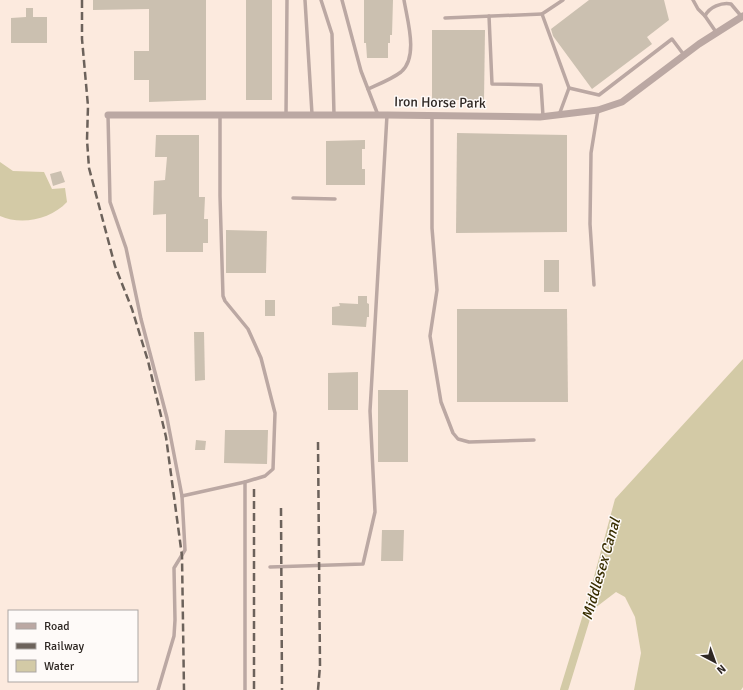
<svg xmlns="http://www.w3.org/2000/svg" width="743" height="690" font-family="Signika,sans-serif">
<rect width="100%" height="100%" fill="#fceade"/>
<g fill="#d3caa6">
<path d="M0 162 13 171 44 172 52 189 65 188 67 202C51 219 22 226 0 216Z"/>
<polygon points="743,359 743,687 741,690 634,690 641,653 635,617 625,597 616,592 595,608 590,608 588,599 615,499"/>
</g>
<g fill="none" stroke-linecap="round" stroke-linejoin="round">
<polyline stroke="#d3caa6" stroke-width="8" points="564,690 592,599"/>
</g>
<g fill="#cbc0b0">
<polygon points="93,0 206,0 206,100 149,102 149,80 134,80 134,51 149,51 149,9 93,10"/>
<rect x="246" y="0" width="26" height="100"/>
<polygon points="364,0 393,0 392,35 390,35 390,43 388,43 388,58 367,58 366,43 364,43"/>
<polygon points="589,0 664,0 669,20 647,37 652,44 592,89 553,36 551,29"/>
<polygon points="26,8 33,8 33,17 47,17 47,43 11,43 11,18 26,17"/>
<polygon points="432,30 485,30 484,100 432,100"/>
<polygon points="457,133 567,135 567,232 456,233"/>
<polygon points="156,135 199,135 199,197 205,197 204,219 208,219 208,243 203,243 203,252 166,252 166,214 153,215 154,181 165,180 167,157 155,157"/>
<polygon points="365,140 365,149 362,149 362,169 365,169 365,185 326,185 326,141"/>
<polygon points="61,171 65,182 53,186 50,174"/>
<polygon points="226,230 267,231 266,273 226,273"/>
<rect x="544" y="260" width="15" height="32"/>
<polygon points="358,296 367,296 367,303 369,304 369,317 367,317 366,327 332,325 332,307 340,306 339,303 358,304"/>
<rect x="265" y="300" width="10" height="16"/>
<polygon points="457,309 567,309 568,402 457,402"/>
<polygon points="194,332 204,332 205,380 195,381"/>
<polygon points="358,372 358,410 328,410 328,373"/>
<rect x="378" y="390" width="30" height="72"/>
<polygon points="225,430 268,430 267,464 224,463"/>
<polygon points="196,440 206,441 205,450 195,450"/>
<polygon points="382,530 404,530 403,561 381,561"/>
</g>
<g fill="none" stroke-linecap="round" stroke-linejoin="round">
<g stroke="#bba8a3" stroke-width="3.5">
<polyline points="305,0 312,114"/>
<polyline points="321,0 332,34 334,115"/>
<polyline points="342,0 361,71 378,115"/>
<polyline points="563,0 542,14 569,88 599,95 672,39 684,55"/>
<polyline points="693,0 698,9 705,16"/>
<polyline points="489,16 492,84 541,85 543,116"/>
<polyline points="445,18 542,14"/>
<path d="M716 32 705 16C709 7 722 2 731 4L742 17"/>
<path d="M368 89C379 84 392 79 401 72 419 57 407 19 404 0"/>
<polyline points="108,115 110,202 126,248 141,319 167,418 182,496 185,550 174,568 175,620 174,636 158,690"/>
<polyline points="286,115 287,0"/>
<polyline points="432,115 432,228 437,290 430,336 441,402 453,433 458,439 469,442 534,440"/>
<polyline points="559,115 569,88"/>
<polyline points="220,116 220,196 223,296 225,301 248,329 261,358 275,413 273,469 265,476 245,482 245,690"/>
<polyline points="293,198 335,199"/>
<polyline points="594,285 590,224 591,153 598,110"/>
<polyline points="182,496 245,482"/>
<polyline points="270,567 363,564 375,512 370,411 387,115"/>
</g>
<polyline stroke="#bba8a3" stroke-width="7" points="108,115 387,115 540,117 598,110 622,102 699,44 743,16"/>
<g stroke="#6c625b" stroke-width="2.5" stroke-dasharray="8 4" stroke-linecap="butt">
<polyline points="82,0 82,39 88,106 87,140 89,168 115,266 132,309 148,361 166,437 182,556 184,690"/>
<polyline points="318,442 320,666 318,690"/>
<polyline points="254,489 254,690"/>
<polyline points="281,508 282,690"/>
</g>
</g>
<g text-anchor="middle" stroke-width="3" stroke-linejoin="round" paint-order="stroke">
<g font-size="14" fill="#2e2723" stroke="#fefaf8">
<text transform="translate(440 102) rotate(1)" y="5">Iron Horse Park</text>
</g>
<g font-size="15" font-style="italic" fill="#382e00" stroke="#fefaf8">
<text transform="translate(601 569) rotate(-74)" y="5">Middlesex Canal</text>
</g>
</g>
<rect x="8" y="610" width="130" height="72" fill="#fefaf8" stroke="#aba6a3"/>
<rect x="16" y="623" width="20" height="6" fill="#bba8a3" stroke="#aba6a3"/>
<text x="44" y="630" font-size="12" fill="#2e2723">Road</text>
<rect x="16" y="643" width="20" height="6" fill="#6c625b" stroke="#aba6a3"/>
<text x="44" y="650" font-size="12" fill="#2e2723">Railway</text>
<rect x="16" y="660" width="20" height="12" fill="#d3caa6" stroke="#aba6a3"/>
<text x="44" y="670" font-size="12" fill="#2e2723">Water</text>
<g transform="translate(715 662) rotate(139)" stroke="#fefaf8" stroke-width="3" paint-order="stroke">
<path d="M0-3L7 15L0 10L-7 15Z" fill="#2e2723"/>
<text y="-6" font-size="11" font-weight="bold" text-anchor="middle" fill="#2e2723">N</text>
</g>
</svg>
